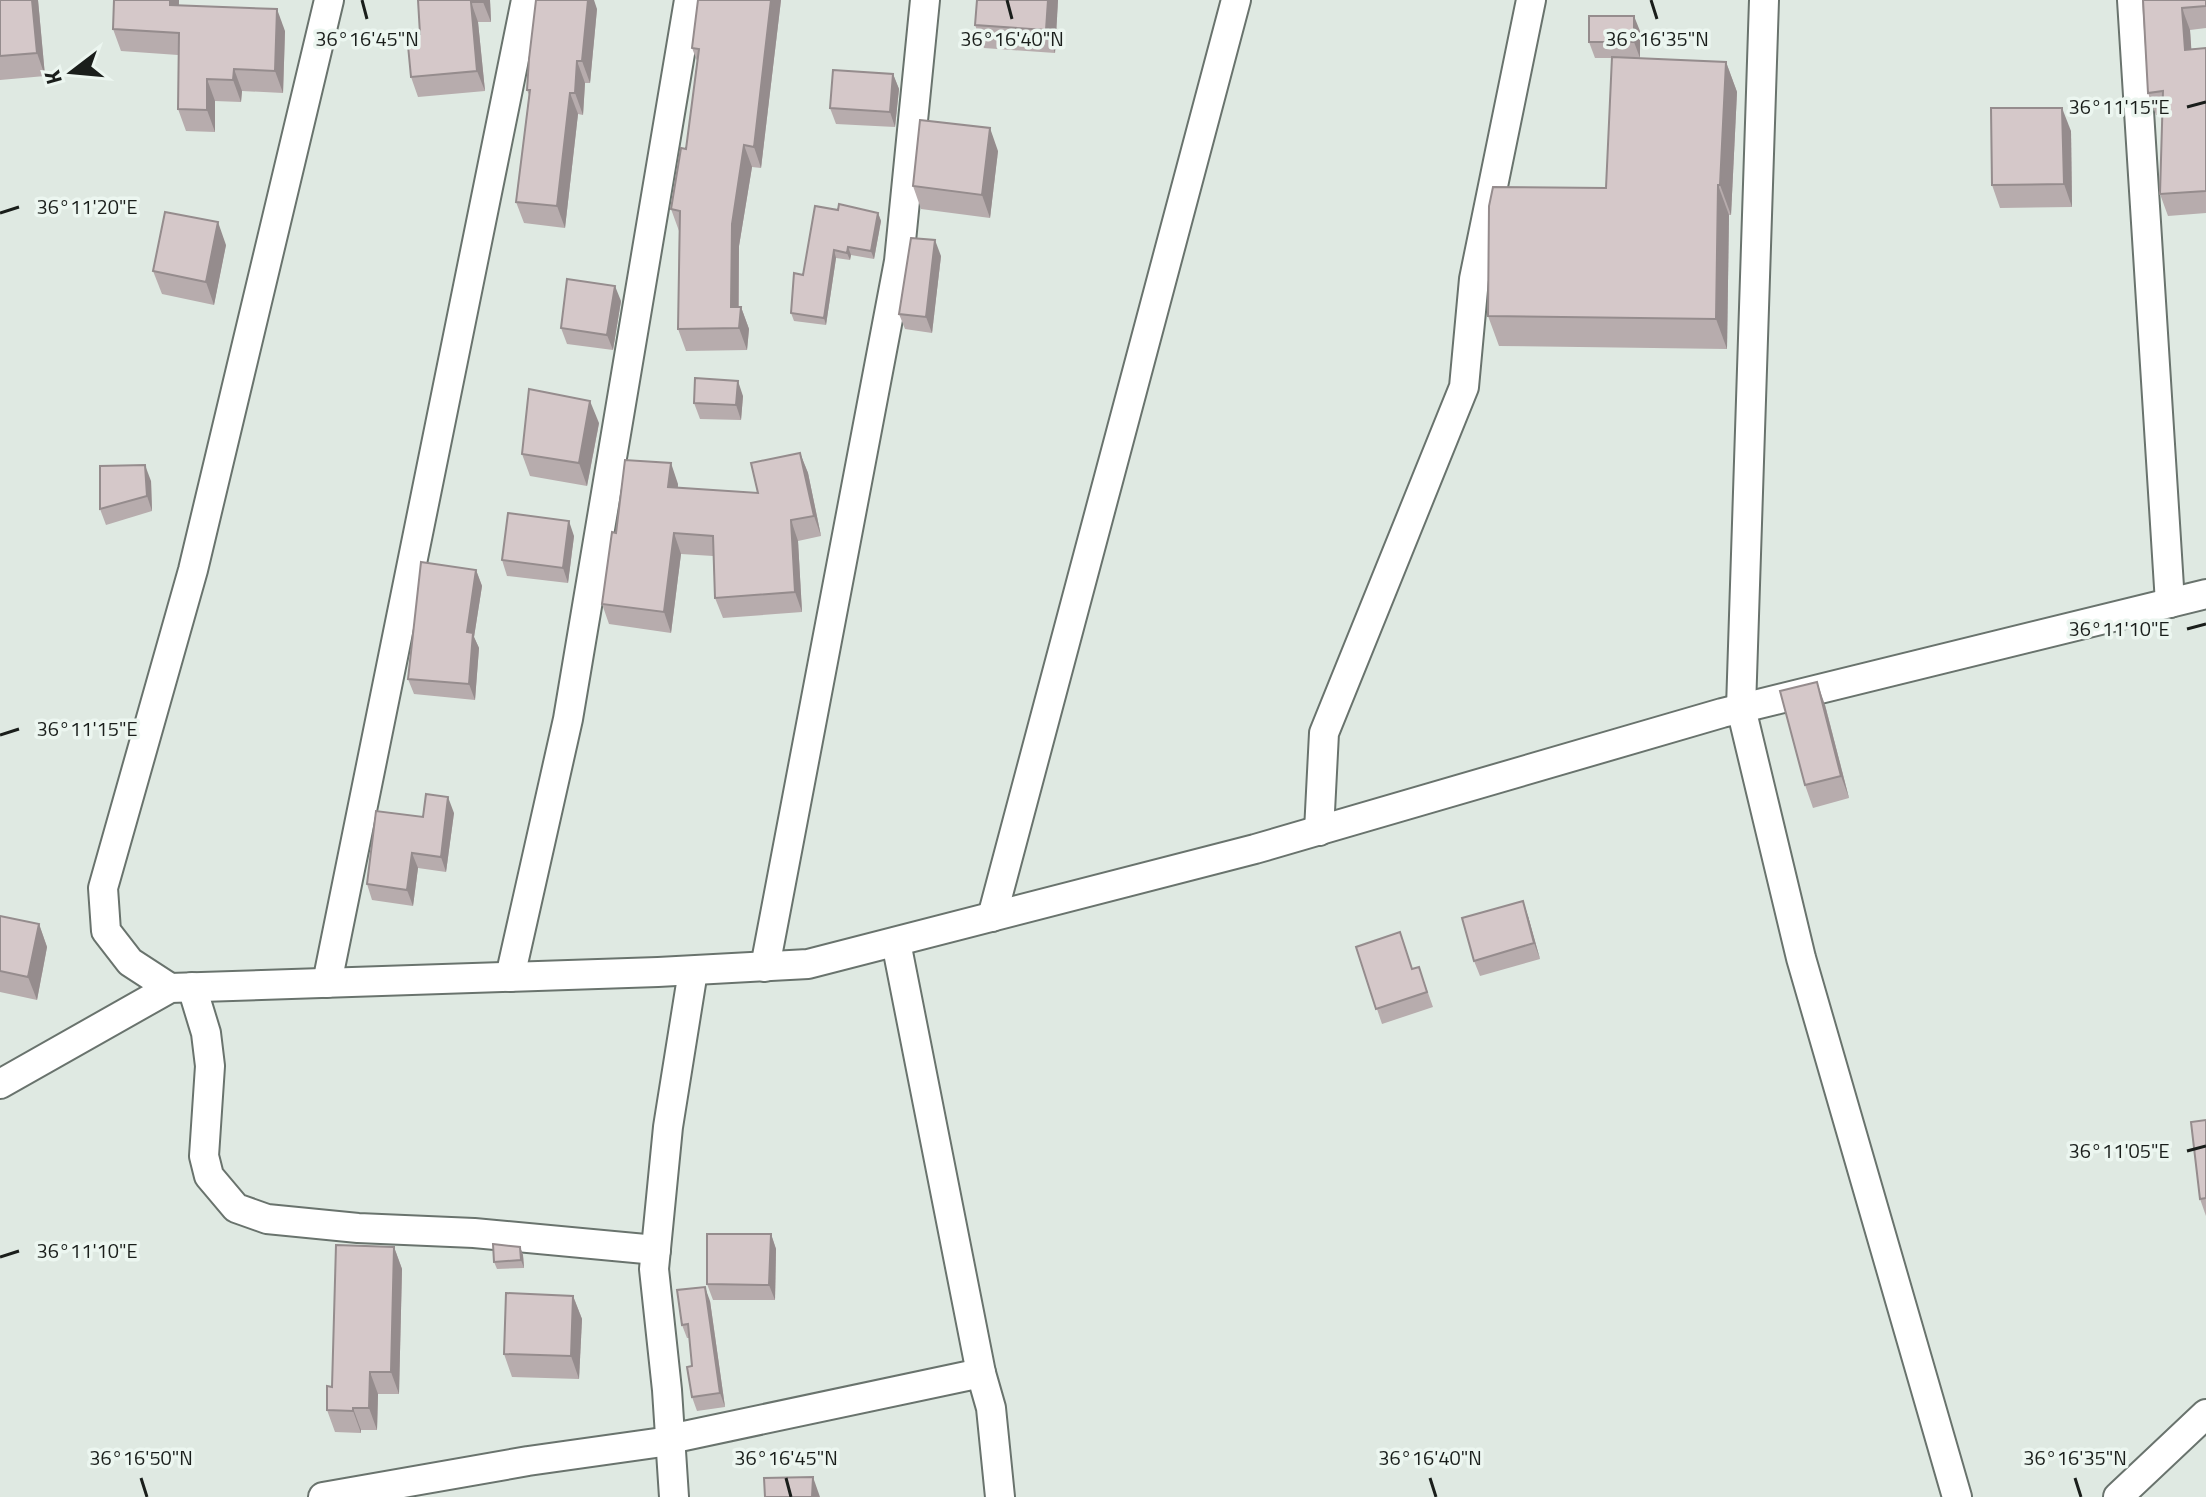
<svg xmlns="http://www.w3.org/2000/svg" width="2206" height="1497" font-family="'Titillium Web',sans-serif">
<rect width="100%" height="100%" fill="#dfe9e2"/>
<g fill="none" stroke-linecap="round" stroke-linejoin="round">
<defs>
<g id="minor">
<polyline points="1764,0 1741,708 1801,958 1957,1497"/>
<polyline points="2132,0 2170,603"/>
<polyline points="1319,831 1324,733 1464,387 1474,279 1531,0"/>
<polyline points="992,917 1236,0"/>
<polyline points="896,942 981,1373"/>
<polyline points="765,967 899,261 925,0"/>
<polyline points="510,977 568,719 689,0"/>
<polyline points="327,983 526,0"/>
<polyline points="192,987 206,1033 210,1066 204,1156 209,1176 236,1208 267,1219 358,1228 474,1233 656,1250"/>
<polyline points="170,988 130,962 106,931 103,888 193,570 329,0"/>
<polyline points="0,1084 170,988 658,972 808,964 1255,849 1722,713 2206,594"/>
<polyline points="670,1439 981,1373 991,1408 1000,1497"/>
<polyline points="323,1497 528,1461 670,1441"/>
<polyline points="674,1497 667,1390 654,1269 668,1127 693,971"/>
<polyline points="2118,1497 2206,1414"/>
</g>
</defs>
<use href="#minor" stroke="#69736d" stroke-width="32"/>
<use href="#minor" stroke="#fff" stroke-width="28"/>
</g>
<g fill="#b7acad">
<polygon points="0,0 38,0 45,76 0,80"/>
<polygon points="114,0 179,0 179,5 285,31 283,93 242,91 241,102 215,101 215,132 186,131 178,109 178,55 121,51 113,29"/>
<polygon points="418,0 490,0 491,22 478,22 485,91 418,97 411,77 420,34"/>
<polygon points="781,0 761,168 752,167 739,246 739,307 741,307 749,329 747,350 686,351 678,329 679,231 671,209 686,149 697,61 692,48"/>
<polygon points="1058,0 1055,53 984,48 975,25"/>
<polygon points="2142,0 2206,0 2206,28 2190,30 2191,49 2206,48 2206,213 2168,216 2160,194 2162,114 2156,115 2148,93"/>
<polygon points="597,9 590,83 585,83 583,115 578,114 565,228 524,223 516,202 529,95 527,90"/>
<polygon points="1640,31 1640,58 1726,62 1737,92 1731,215 1729,215 1727,349 1499,346 1488,316 1606,188 1612,58 1595,58 1589,42"/>
<polygon points="893,74 899,89 895,127 836,124 830,108"/>
<polygon points="2071,131 2072,207 2000,208 1992,185"/>
<polygon points="998,151 990,218 921,209 913,186"/>
<polygon points="838,210 878,213 881,221 874,259 851,255 850,260 836,258 826,325 794,321 791,313 803,275"/>
<polygon points="226,245 214,305 162,294 153,271"/>
<polygon points="941,256 932,333 905,329 899,314"/>
<polygon points="621,301 613,350 567,344 561,328"/>
<polygon points="743,396 741,420 700,419 694,403"/>
<polygon points="599,423 587,486 530,476 522,454"/>
<polygon points="800,453 808,473 821,536 798,541 802,612 723,618 715,598 713,556 681,554 671,633 609,624 602,604 616,533 678,484 678,488 758,493"/>
<polygon points="151,481 152,511 106,525 100,509"/>
<polygon points="574,536 568,583 507,576 502,560"/>
<polygon points="476,570 482,586 474,637 479,648 475,700 414,694 408,679"/>
<polygon points="1825,705 1849,798 1813,808 1805,785"/>
<polygon points="454,813 446,872 418,868 413,906 372,900 367,884 423,817"/>
<polygon points="0,916 39,924 47,947 37,1000 0,992"/>
<polygon points="1528,916 1540,959 1480,976 1474,961"/>
<polygon points="1356,947 1413,969 1419,967 1433,1007 1382,1024"/>
<polygon points="2206,1120 2206,1216 2200,1199"/>
<polygon points="771,1234 776,1249 775,1300 713,1300 707,1284"/>
<polygon points="394,1247 402,1269 399,1394 378,1394 377,1430 361,1430 361,1433 335,1432 327,1410 332,1387"/>
<polygon points="520,1247 523,1255 524,1268 497,1269 494,1262"/>
<polygon points="573,1296 582,1319 579,1379 512,1377 504,1354"/>
<polygon points="710,1301 725,1407 697,1411 692,1397 692,1366 689,1338 687,1338 682,1325"/>
</g>
<g fill="#958c8d">
<polygon points="32,0 38,0 45,76 37,53"/>
<polygon points="170,0 179,0 178,27 170,5"/>
<polygon points="483,0 490,0 491,22 483,2"/>
<polygon points="588,0 594,0 597,9 590,83 582,61"/>
<polygon points="771,0 781,0 761,168 754,147"/>
<polygon points="1048,0 1058,0 1055,53 1046,30"/>
<polygon points="471,2 478,22 485,91 477,71"/>
<polygon points="2182,8 2190,30 2193,72 2185,50"/>
<polygon points="277,9 285,31 283,93 275,71"/>
<polygon points="1634,16 1640,31 1640,58 1634,42"/>
<polygon points="577,61 585,83 583,115 575,93"/>
<polygon points="1726,62 1737,92 1731,215 1720,185"/>
<polygon points="234,69 242,91 241,102 233,80"/>
<polygon points="893,74 899,89 895,127 890,112"/>
<polygon points="207,79 215,101 215,132 207,110"/>
<polygon points="570,93 578,114 565,228 557,206"/>
<polygon points="2062,108 2071,131 2072,207 2064,184"/>
<polygon points="990,128 998,151 990,218 982,195"/>
<polygon points="744,145 752,167 739,246 738,329 731,307 732,224"/>
<polygon points="1718,185 1729,215 1727,349 1716,319"/>
<polygon points="878,213 881,221 874,259 871,251"/>
<polygon points="218,222 226,245 214,305 206,282"/>
<polygon points="935,240 941,256 932,333 926,317"/>
<polygon points="848,247 851,255 850,260 847,253"/>
<polygon points="834,250 836,258 826,325 824,318"/>
<polygon points="615,286 621,301 613,350 607,335"/>
<polygon points="741,307 749,329 747,350 739,328"/>
<polygon points="738,381 743,396 741,420 736,405"/>
<polygon points="590,401 599,423 587,486 579,463"/>
<polygon points="800,453 808,473 821,536 814,516"/>
<polygon points="671,463 678,484 676,507 668,487"/>
<polygon points="145,465 151,481 152,511 147,496"/>
<polygon points="791,520 798,541 802,612 795,592"/>
<polygon points="569,521 574,536 568,583 563,568"/>
<polygon points="674,533 681,554 671,633 664,612"/>
<polygon points="476,570 482,586 474,637 479,648 475,700 469,684 467,632"/>
<polygon points="1817,682 1825,705 1849,798 1841,776"/>
<polygon points="448,797 454,813 446,872 441,857"/>
<polygon points="412,853 418,868 413,906 407,890"/>
<polygon points="1523,901 1528,916 1540,959 1534,943"/>
<polygon points="39,924 47,947 37,1000 28,977"/>
<polygon points="771,1234 776,1249 775,1300 769,1285"/>
<polygon points="394,1247 402,1269 399,1394 391,1372"/>
<polygon points="520,1247 523,1255 524,1268 521,1260"/>
<polygon points="705,1287 710,1301 725,1407 720,1393"/>
<polygon points="573,1296 582,1319 579,1379 571,1356"/>
<polygon points="370,1372 378,1394 377,1430 369,1408"/>
<polygon points="353,1408 361,1430 361,1433 353,1411"/>
<polygon points="813,1477 820,1497 812,1497"/>
</g>
<g fill="#d5c8c9" stroke="#958c8d" stroke-width="2">
<polygon points="0,0 32,0 37,53 0,56"/>
<polygon points="114,0 170,0 170,5 277,9 275,71 234,69 233,80 207,79 207,110 178,109 179,33 113,29"/>
<polygon points="418,0 483,0 483,2 471,2 477,71 411,77 407,35 420,34"/>
<polygon points="536,0 588,0 582,61 577,61 575,93 570,93 557,206 516,202 530,90 527,90 529,59"/>
<polygon points="698,0 771,0 754,147 744,145 732,224 731,307 741,307 739,328 678,329 680,211 671,209 681,148 686,149 699,49 692,48"/>
<polygon points="977,0 1048,0 1046,30 975,25"/>
<polygon points="2143,0 2206,0 2206,6 2182,8 2185,50 2206,48 2206,191 2160,194 2163,91 2148,93"/>
<rect x="1589" y="16" width="45" height="26"/>
<polygon points="1612,57 1726,62 1720,185 1718,185 1716,319 1488,316 1489,206 1493,187 1606,188"/>
<polygon points="833,70 893,74 890,112 830,108"/>
<polygon points="1991,108 2062,108 2064,184 1992,185"/>
<polygon points="920,120 990,128 982,195 913,186"/>
<polygon points="839,204 878,213 871,251 848,247 847,253 834,250 824,318 791,313 794,273 803,275 815,206 838,210"/>
<polygon points="165,212 218,222 206,282 153,271"/>
<polygon points="911,238 935,240 926,317 899,314"/>
<polygon points="567,279 615,286 607,335 561,328"/>
<polygon points="695,378 738,381 736,405 694,403"/>
<polygon points="529,389 590,401 579,463 522,454"/>
<polygon points="800,453 814,516 791,520 795,592 715,598 713,536 674,533 664,612 602,604 612,532 616,533 625,460 671,463 668,487 758,493 751,463"/>
<polygon points="145,465 147,496 100,509 100,466"/>
<polygon points="508,513 569,521 563,568 502,560"/>
<polygon points="421,562 476,570 467,632 473,633 469,684 408,679"/>
<polygon points="1817,682 1841,776 1805,785 1780,691"/>
<polygon points="426,794 448,797 441,857 412,853 407,890 367,884 376,811 423,817"/>
<polygon points="1523,901 1534,943 1474,961 1462,918"/>
<polygon points="0,916 39,924 28,977 0,971"/>
<polygon points="1400,932 1412,969 1419,967 1427,992 1376,1009 1356,947"/>
<polygon points="2206,1120 2206,1198 2200,1199 2191,1122"/>
<polygon points="707,1234 771,1234 769,1285 707,1284"/>
<polygon points="493,1244 520,1247 521,1260 494,1262"/>
<polygon points="336,1245 394,1247 391,1372 370,1372 369,1408 353,1408 353,1411 327,1410 327,1386 332,1387"/>
<polygon points="705,1287 720,1393 692,1397 687,1367 692,1366 688,1324 682,1325 677,1290"/>
<polygon points="506,1293 573,1296 571,1356 504,1354"/>
<polygon points="813,1477 812,1497 765,1497 764,1478"/>
</g>
<path fill="none" stroke="#1a1e1b" stroke-width="3" d="M362 0 367 19M1007 0 1012 19M1651 0 1657 19M2187 107 2206 102M0 213 19 207M2187 629 2206 624M0 735 19 729M2187 1151 2206 1146M0 1257 19 1251M141 1478 147 1497M786 1478 791 1497M1430 1478 1436 1497M2075 1478 2081 1497"/>
<g font-size="20" text-anchor="middle" fill="#1a1e1b" stroke="#ecf6f0" stroke-width="7" stroke-linejoin="round" paint-order="stroke">
<text x="367" y="46">36°16'45"N</text>
<text x="1012" y="46">36°16'40"N</text>
<text x="1657" y="46">36°16'35"N</text>
<text x="2119" y="114">36°11'15"E</text>
<text x="87" y="214">36°11'20"E</text>
<text x="2119" y="636">36°11'10"E</text>
<text x="87" y="736">36°11'15"E</text>
<text x="2119" y="1158">36°11'05"E</text>
<text x="87" y="1258">36°11'10"E</text>
<text x="141" y="1465">36°16'50"N</text>
<text x="786" y="1465">36°16'45"N</text>
<text x="1430" y="1465">36°16'40"N</text>
<text x="2075" y="1465">36°16'35"N</text>
</g>
<g transform="translate(72 72) rotate(254)" stroke="#ecf6f0" stroke-width="6" paint-order="stroke">
<path d="M0-6L14 30L0 20L-14 30Z" fill="#1a1e1b"/>
<text y="-12" font-size="22" font-weight="bold" text-anchor="middle" fill="#1a1e1b">K</text>
</g>
</svg>
